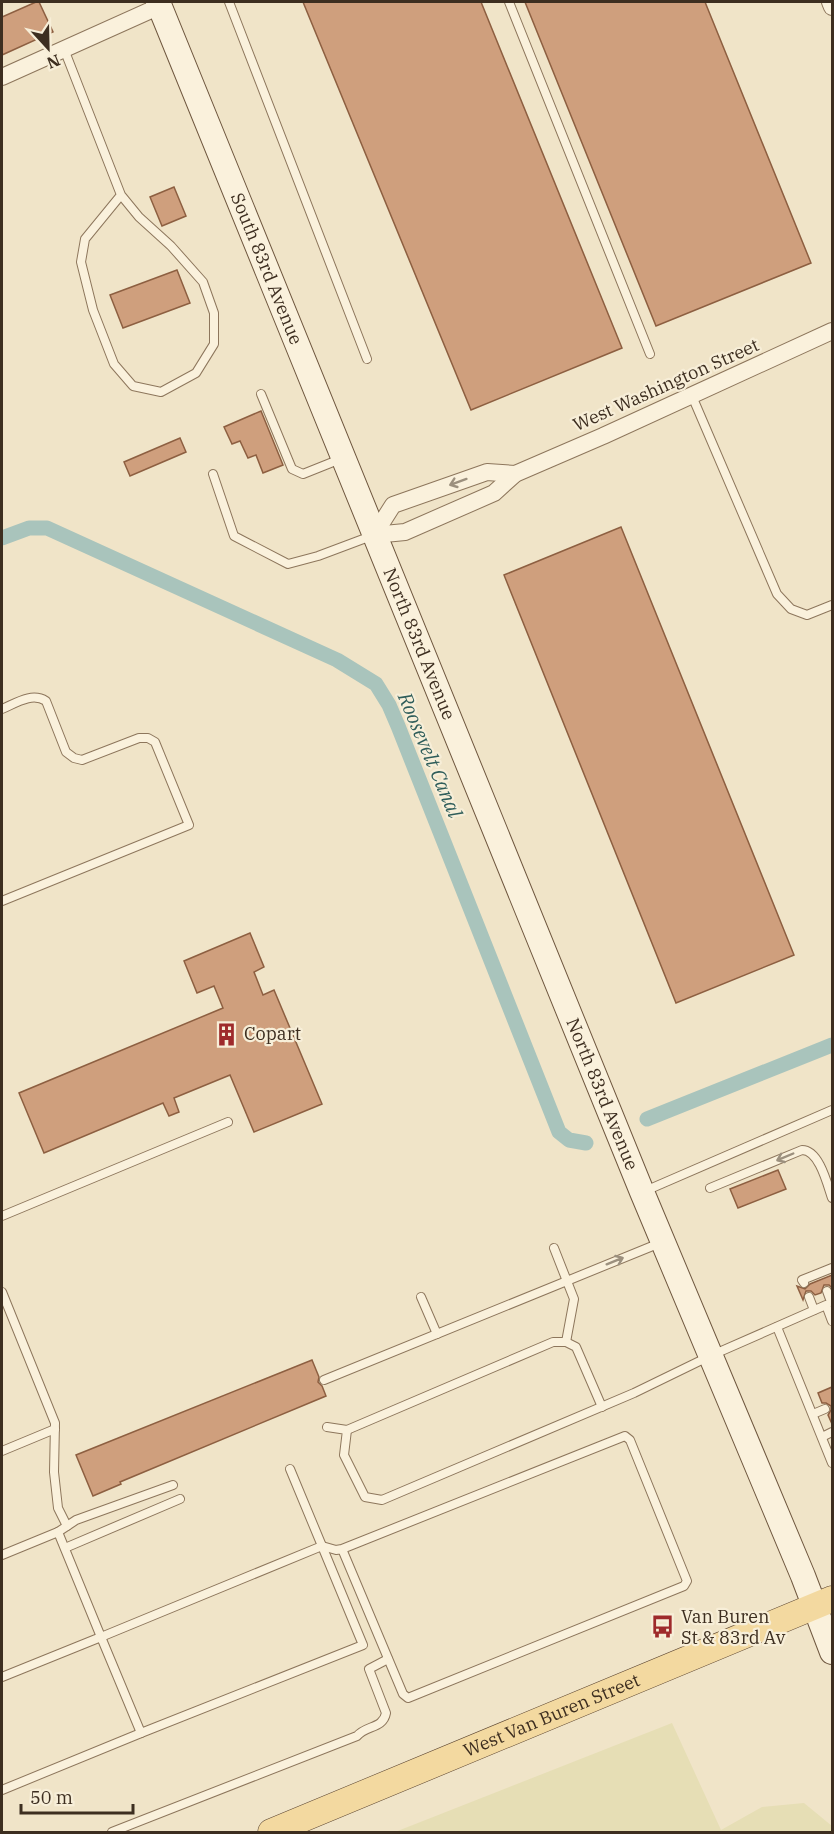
<svg xmlns="http://www.w3.org/2000/svg" width="834" height="1834" font-family="'IBM Plex Serif',serif">
<rect width="100%" height="100%" fill="#f0e4c8"/>
<polygon fill="#e6deb5" points="672,1723 721,1830 762,1807 804,1803 832,1826 832,1832 395,1832"/>
<g fill="none" stroke-linecap="round" stroke-linejoin="round">
<g stroke="#a9c4bc" stroke-width="15">
<polyline points="2,538 29,528 47,528 337,660 376,684 389,705 398,726 559,1132 569,1140 586,1143"/>
<polyline points="647,1119 832,1045"/>
</g>
</g>
<g fill="#cf9f7d" stroke="#8d5f41" stroke-width="1.5">
<polygon points="36,2 39,2 53,32 2,55 2,17"/>
<polygon points="303,2 481,2 622,348 471,410"/>
<polygon points="525,2 705,2 811,263 656,326"/>
<polygon points="174,187 186,216 162,226 150,197"/>
<polygon points="177,270 190,303 123,328 110,295"/>
<polygon points="261,411 283,465 263,473 256,455 248,458 240,441 232,444 224,427"/>
<polygon points="180,438 186,452 130,476 124,462"/>
<polygon points="621,527 794,955 676,1003 504,575"/>
<polygon points="250,933 264,967 254,972 263,995 274,990 322,1104 254,1132 230,1075 174,1098 179,1112 169,1116 163,1103 44,1153 19,1093 223,1008 214,986 197,993 184,961"/>
<polygon points="778,1170 786,1189 738,1208 730,1189"/>
<polygon points="832,1275 832,1288 829,1285 824,1285 821,1293 815,1295 811,1291 806,1291 803,1300 797,1286 805,1289 810,1284"/>
<polygon points="312,1360 319,1377 318,1382 322,1386 326,1396 120,1482 121,1484 93,1496 76,1455"/>
<polygon points="832,1387 832,1424 828,1415 831,1410 831,1406 826,1403 822,1403 818,1393"/>
</g>
<g fill="none" stroke-linecap="round" stroke-linejoin="round">
<defs>
<g id="lane">
<polyline points="229,2 367,359"/>
<polyline points="509,2 650,354"/>
<polyline points="64,49 121,195 139,217 171,246 203,282 214,313 214,344 196,373 161,392 133,386 114,364 93,310 81,262 85,239 121,195"/>
<polyline points="261,394 292,469 303,474 343,458"/>
<polyline points="692,396 777,594 791,609 807,615 832,605"/>
<polyline points="213,474 234,536 288,564 318,556 374,535"/>
<path d="M2 709C16 703 32 692 46 701L66 752 74 758 82 760 139 738H148L155 742 189 825 2 901"/>
<path d="M710 1188 802 1150C819 1150 827 1183 832 1198"/>
<polyline points="645,1191 832,1110"/>
<polyline points="2,1216 228,1122"/>
<polyline points="554,1248 574,1299 566,1342"/>
<polyline points="804,1283 802,1280 832,1268"/>
<polyline points="827,1291 831,1302"/>
<polyline points="2,1292 55,1423 54,1472 58,1508 67,1526"/>
<polyline points="421,1297 437,1334"/>
<polyline points="809,1297 814,1310"/>
<polyline points="777,1327 832,1463"/>
<polyline points="324,1380 660,1243"/>
<polyline points="813,1414 825,1409"/>
<polyline points="327,1427 347,1430 344,1455 365,1497 382,1500 634,1393 710,1356 826,1305 832,1321"/>
<polyline points="347,1430 553,1342 566,1342 576,1347 602,1407"/>
<polyline points="822,1437 832,1432"/>
<polyline points="2,1451 55,1429"/>
<polyline points="58,1532 101,1637 322,1546 290,1469"/>
<polyline points="322,1546 336,1550 342,1549 625,1436 630,1440 687,1581 684,1586 408,1698 403,1694 342,1549"/>
<polyline points="65,1548 180,1499"/>
<polyline points="2,1555 58,1532 76,1520 173,1485"/>
<polyline points="2,1677 101,1637 141,1733 363,1645 322,1546"/>
<polyline points="2,1790 141,1733"/>
<path d="M112 1832 357 1736C366 1725 383 1729 386 1713L369 1669 388 1659"/>
</g>
<g id="street">
<polyline points="830,2 832,7"/>
<polyline points="2,77 160,6"/>
<polyline points="374,535 405,532 494,493 515,474 603,436 832,331"/>
<polyline points="374,535 393,505 487,472 515,474"/>
</g>
<g id="secondary">
<path id="s1" d="M158 2 642 1192 803 1576 832 1652"/>
</g>
<g id="primary">
<path id="s2" d="M271 1832 832 1599"/>
</g>
</defs>
<use href="#lane" stroke="#8d765c" stroke-width="10"/>
<use href="#street" stroke="#8d765c" stroke-width="18"/>
<use href="#secondary" stroke="#6f573f" stroke-width="26"/>
<use href="#primary" stroke="#5b4430" stroke-width="27"/>
<use href="#lane" stroke="#faf1dc" stroke-width="8"/>
<use href="#street" stroke="#faf1dc" stroke-width="16"/>
<use href="#secondary" stroke="#faf1dc" stroke-width="24"/>
<use href="#primary" stroke="#f3d9a0" stroke-width="26"/>
</g>
<defs><path id="oneway-shaft" d="M-6 0H5M1.5-3L5.5 0L1.5 3" fill="none" stroke-width="1.6" stroke-linecap="round" stroke-linejoin="round" transform="scale(1.5)"/></defs>
<g stroke="#9c907e">
<use href="#oneway-shaft" transform="translate(458 482) rotate(160)"/>
<use href="#oneway-shaft" transform="translate(785 1157) rotate(157)"/>
<use href="#oneway-shaft" transform="translate(615 1261) rotate(-22)"/>
</g>
<defs>
<symbol id="building-bare" viewBox="-9 -9 18 18"><path d="M-4-6H4V6H1V3H-1V6H-4ZM-2.5-4.3h1.7v1.8h-1.7ZM.8-4.3h1.7v1.8H.8ZM-2.5-1h1.7V.8h-1.7ZM.8-1h1.7V.8H.8Z" fill="#9e2a2b" stroke="#f7eed8" stroke-width="2.5" paint-order="stroke"/></symbol>
<symbol id="bus-bare" viewBox="-9 -9 18 18"><path d="M-5-6H5V4H4V6H2V4H-2V6H-4V4H-5ZM-3.5-4V0h7V-4ZM-3.5 1.2v1.5H-2V1.2ZM2 1.2v1.5H3.5V1.2Z" fill="#9e2a2b" stroke="#f7eed8" stroke-width="2.5" paint-order="stroke"/></symbol>
</defs>
<g fill-rule="evenodd">
<use href="#building-bare" x="210" y="1018" width="33" height="33"/>
<use href="#bus-bare" x="646" y="1610" width="33" height="33"/>
</g>
<g text-anchor="middle" stroke-width="4.5" stroke-linejoin="round" paint-order="stroke">
<g font-size="18" fill="#3d2e20" stroke="#f7eed8">
<text dy="6" stroke="none"><textPath href="#s1" startOffset="288">South 83rd Avenue</textPath></text>
<text transform="translate(666 385) rotate(-24)" y="6">West Washington Street</text>
<text dy="6" stroke="none"><textPath href="#s1" startOffset="693">North 83rd Avenue</textPath></text>
<text dy="6" stroke="none"><textPath href="#s1" startOffset="1179">North 83rd Avenue</textPath></text>
<text dy="6" stroke="none"><textPath href="#s2" startOffset="304">West Van Buren Street</textPath></text>
</g>
<g font-size="18" fill="#3d2e20" stroke="#f7eed8" text-anchor="start">
<text x="244" y="1040">Copart</text>
<text x="681" y="1623">Van Buren<tspan x="681" dy="21">St &amp; 83rd Av</tspan></text>
</g>
<g font-size="20" font-style="italic" fill="#2f5d5a" stroke="#f7eed8">
<text transform="translate(430 755) rotate(67)" y="7">Roosevelt Canal</text>
</g>
</g>
<rect width="834" height="1834" fill="none" stroke="#3d2e20" stroke-width="6"/>
<g transform="translate(48 48) rotate(158)" stroke="#f7eed8" stroke-width="4.5" paint-order="stroke">
<path d="M0-4.5L10 22L0 15L-10 22Z" fill="#3d2e20"/>
<text y="-9" font-size="16" font-weight="bold" text-anchor="middle" fill="#3d2e20">N</text>
</g>
<path d="M21 1804v9h112v-9" fill="none" stroke="#3d2e20" stroke-width="3"/>
<text x="30" y="1804" font-size="18" fill="#3d2e20" stroke="#f7eed8" stroke-width="4.5" paint-order="stroke">50 m</text>
</svg>
